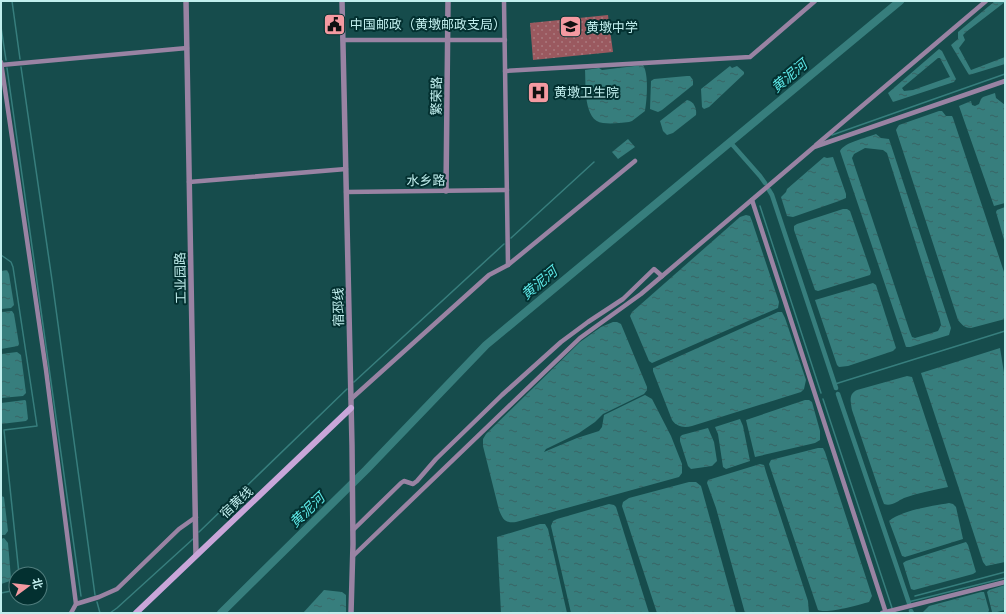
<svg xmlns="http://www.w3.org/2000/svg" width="1006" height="614" font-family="'Varela Round','Noto Sans SC',sans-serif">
<defs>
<pattern id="park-dots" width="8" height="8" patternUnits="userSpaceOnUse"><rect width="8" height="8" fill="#9a595f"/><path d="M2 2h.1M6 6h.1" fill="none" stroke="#aa797e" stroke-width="1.8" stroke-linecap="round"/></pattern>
<pattern id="water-ripples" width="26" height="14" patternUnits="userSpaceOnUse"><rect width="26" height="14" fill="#377e7d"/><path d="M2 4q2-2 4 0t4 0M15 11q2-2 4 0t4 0" fill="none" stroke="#386565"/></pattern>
</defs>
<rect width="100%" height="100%" fill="#164c4c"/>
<polygon fill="url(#park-dots)" points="608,15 613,52 533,60 530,23"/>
<g fill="url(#water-ripples)" fill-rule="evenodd">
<polygon points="995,1 1005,2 966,32 963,35 965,40 959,48 971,70 1005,57 1005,64 969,75 951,45 958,39 958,32"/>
<path d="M939 49 942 51 956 79 954 82 893 102 888 93ZM938 58H940L950 77 913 90 904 91 902 88Z"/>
<path d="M643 65C649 74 647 100 645 111L632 121 629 122C620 123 611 124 603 123 583 121 586 85 585 70L599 68 602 70Z"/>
<polygon points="730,66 732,68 737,66 744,72 744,74 709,107 704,109 702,107 701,89"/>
<polygon points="687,76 690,76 693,80 693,85 662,110 658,112 650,109 651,81 654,79"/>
<polygon points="995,93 996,98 1005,105 1005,203 994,206 959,106 971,101 972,105 975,106 979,104 981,99 983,97"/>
<path d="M687 100C694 101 697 109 696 115L673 133 667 135 663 131 660 121Z"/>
<path d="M939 111H942L946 116H952L953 118 1005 275V319L971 328C965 328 962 325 958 320L896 130 897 128 899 125Z"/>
<path d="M876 134 881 138 889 139 951 328 949 335 910 347H906L905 344 840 151C845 142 866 138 876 134ZM865 148 883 150 887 153 940 320 941 325 938 331 915 338 912 337 910 332 852 158 854 154Z"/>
<polygon points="628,139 635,147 618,159 612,152"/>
<polygon points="824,157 827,158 833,157 846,194 846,198 839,201 793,217 787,216 781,197 786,192 787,189"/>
<polygon points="1005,207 1005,243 996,212 997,210"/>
<polygon points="843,209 847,209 850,211 871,272 870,275 818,291 815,290 794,230 794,226 797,224"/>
<polygon points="746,215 750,216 752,221 779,302 778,308 652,363 649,361 630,316 632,312 740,217"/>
<polygon points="7,270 9,274 14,305 11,308 1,309 1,271"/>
<polygon points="873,283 876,285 896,348 893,351 848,366 839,367 837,365 815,300"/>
<polygon points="12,311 14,314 19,344 18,346 1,349 1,312"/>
<path d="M778 312H782L785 318 806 380 804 389 801 392 692 426C684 428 677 427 672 420L653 371V368Z"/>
<path d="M613 322H617L621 324 647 387V390L644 394 603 414 595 422 579 433 546 449 544 452 577 438 599 431 602 427 604 415 645 395 652 399 671 436 682 464V473L679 477 516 522C505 523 503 520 499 510L483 446V439L486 434 580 342 601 327Z"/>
<polygon points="1000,348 1005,379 1005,562 986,566 983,562 921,373"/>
<polygon points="17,352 21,355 26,393 23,396 1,398 1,354"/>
<path d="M907 376 912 377 948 487C934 490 918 493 904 498 898 501 891 507 884 504L882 499 852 410C851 402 848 394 857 390Z"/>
<polygon points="25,400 26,401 28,419 26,421 1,424 1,403"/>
<polygon points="805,400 809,400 812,402 820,431 820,440 815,443 755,457 746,420"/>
<polygon points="740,419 743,426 750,461 726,469 723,467 718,434 715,427"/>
<polygon points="708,428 714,442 717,461 712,466 691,469 688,466 680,441 680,437 682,435"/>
<path d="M818 448H823L825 452 872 596 869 602C858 605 827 614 818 610L769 464 771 460Z"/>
<polygon points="760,464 764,465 766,472 808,601 809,613 745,613 716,508 707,483 708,480"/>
<polygon points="689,482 696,482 701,486 736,613 657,613 622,506 623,502 629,498"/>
<polygon points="1,496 4,497 8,531 5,535 1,535"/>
<path d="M949 503 953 504 956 507 963 539 905 557 902 556 889 521C902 510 933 506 949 503Z"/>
<polygon points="609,504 614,505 616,507 649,613 571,613 551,526 553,521 557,519"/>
<polygon points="540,524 545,524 548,529 567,613 501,613 497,537"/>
<polygon points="4,538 8,543 11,578 10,581 1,584 1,539"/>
<polygon points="966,542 968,545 976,572 973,574 914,590 911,589 903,563 906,561"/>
<polygon points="1005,585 1005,610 993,613 992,612 987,592 989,590"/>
<polygon points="324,590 342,592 346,595 346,613 303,613"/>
<polygon points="981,592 984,592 989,610 988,613 922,613 929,606"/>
</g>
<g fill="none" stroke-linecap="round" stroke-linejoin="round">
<g stroke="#377e7d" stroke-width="1.5">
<polyline points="12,1 20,59"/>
<polyline points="1,27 6,60"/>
<polyline points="21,67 52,280 95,595"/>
<polyline points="7,68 81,596"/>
<polyline points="832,135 1005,74"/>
<polyline points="760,206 821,393"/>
<polyline points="511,238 594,162"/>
<polyline points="1,255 11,262 13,267 37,426 4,430 19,574"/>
<polyline points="354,382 504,244"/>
<polyline points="835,384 1005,331"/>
<polyline points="823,399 892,608"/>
<polyline points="199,532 347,389"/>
<polyline points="1,593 16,590"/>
<polyline points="915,596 1005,572"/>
<polyline points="907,598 908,597"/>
<polyline points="97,602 100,613"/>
<polyline points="908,602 1005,578"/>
<polyline points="110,613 117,608 193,539"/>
</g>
<g stroke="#377e7d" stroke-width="4.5">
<polyline points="730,142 760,176 765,183"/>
<polyline points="769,190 772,195 836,388"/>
<polyline points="838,394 909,603"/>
<polyline points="911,611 912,613"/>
</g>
<polyline stroke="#377e7d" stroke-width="8" points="221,613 366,470 486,345 900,1"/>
<g stroke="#9983a3" stroke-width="4.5">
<polyline points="504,1 508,265"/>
<polyline points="343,40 505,40"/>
<polyline points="1,62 46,370 76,604 71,613"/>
<polyline points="1,65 187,48"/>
<polyline points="505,71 750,57 815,1"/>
<polyline points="816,145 986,1"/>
<polyline points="189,182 346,169"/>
<polyline points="346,192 507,190"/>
<polyline points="752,200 886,613"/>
<polyline points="351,399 489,275 508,265 635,161"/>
<polyline points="353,530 401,483 404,481 413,484 417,481 436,459 502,395 561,342 588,322 623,299 654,269 662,276"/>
<polyline points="353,556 580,338 641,294 814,147 1005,81"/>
<polyline points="76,604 99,597 117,589 179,529 196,517"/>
<polyline points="882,613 1005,582"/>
</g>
<g stroke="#9983a3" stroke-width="5.5">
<polyline points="186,1 196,555"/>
<polyline points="342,1 352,445 353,544 351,613"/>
<polyline points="446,191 448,1"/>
</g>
<polyline stroke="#c9a6d9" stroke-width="6" points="136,613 351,408"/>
</g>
<defs>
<symbol id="civic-square" viewBox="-11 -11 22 22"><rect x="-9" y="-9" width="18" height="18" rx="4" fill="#f49aa1" stroke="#033030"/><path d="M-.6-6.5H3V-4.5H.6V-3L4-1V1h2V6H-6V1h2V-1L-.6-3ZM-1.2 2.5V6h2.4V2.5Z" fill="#111"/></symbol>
<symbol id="school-square" viewBox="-11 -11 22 22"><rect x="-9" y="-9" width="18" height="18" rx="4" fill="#f49aa1" stroke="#033030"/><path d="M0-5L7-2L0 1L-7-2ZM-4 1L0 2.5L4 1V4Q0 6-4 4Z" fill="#111"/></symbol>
<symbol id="hospital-square" viewBox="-11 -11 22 22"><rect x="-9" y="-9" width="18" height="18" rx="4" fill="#f49aa1" stroke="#033030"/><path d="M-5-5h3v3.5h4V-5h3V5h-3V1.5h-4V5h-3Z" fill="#111"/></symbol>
</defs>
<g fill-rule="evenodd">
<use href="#civic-square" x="322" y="12" width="25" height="25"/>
<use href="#school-square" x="558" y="14" width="25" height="25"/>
<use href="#hospital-square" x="526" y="80" width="25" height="25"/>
</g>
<g text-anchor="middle" stroke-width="4" stroke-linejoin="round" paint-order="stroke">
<g font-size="13" fill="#c1eeed" stroke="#033030" text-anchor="start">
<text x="350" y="29">中国邮政（黄墩邮政支局）</text>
<text x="586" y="32">黄墩中学</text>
<text x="554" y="97">黄墩卫生院</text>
</g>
<g font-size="13" fill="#c1eeed" stroke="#033030">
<text transform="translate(436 96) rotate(-89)" y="5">繁荣路</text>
<text transform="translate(426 180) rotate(-1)" y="5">水乡路</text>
<text transform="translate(180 278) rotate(-91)" y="5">工业园路</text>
<text transform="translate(338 307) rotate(-91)" y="5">宿邳线</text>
<text transform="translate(236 502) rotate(-43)" y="5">宿黄线</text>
</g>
<g font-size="14" font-style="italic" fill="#5de8e7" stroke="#033030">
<text transform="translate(789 76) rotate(-40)" y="5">黄泥河</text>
<text transform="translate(539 283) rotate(-40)" y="5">黄泥河</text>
<text transform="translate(307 510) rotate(-44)" y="5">黄泥河</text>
</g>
</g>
<rect width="1006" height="614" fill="none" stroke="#c1eeed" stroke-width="4"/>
<g transform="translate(28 586) rotate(75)"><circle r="19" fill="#033030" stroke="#4f7c7c"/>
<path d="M0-3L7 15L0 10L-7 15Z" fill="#f49aa1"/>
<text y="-6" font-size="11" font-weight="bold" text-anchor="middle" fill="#c1eeed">北</text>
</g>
</svg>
